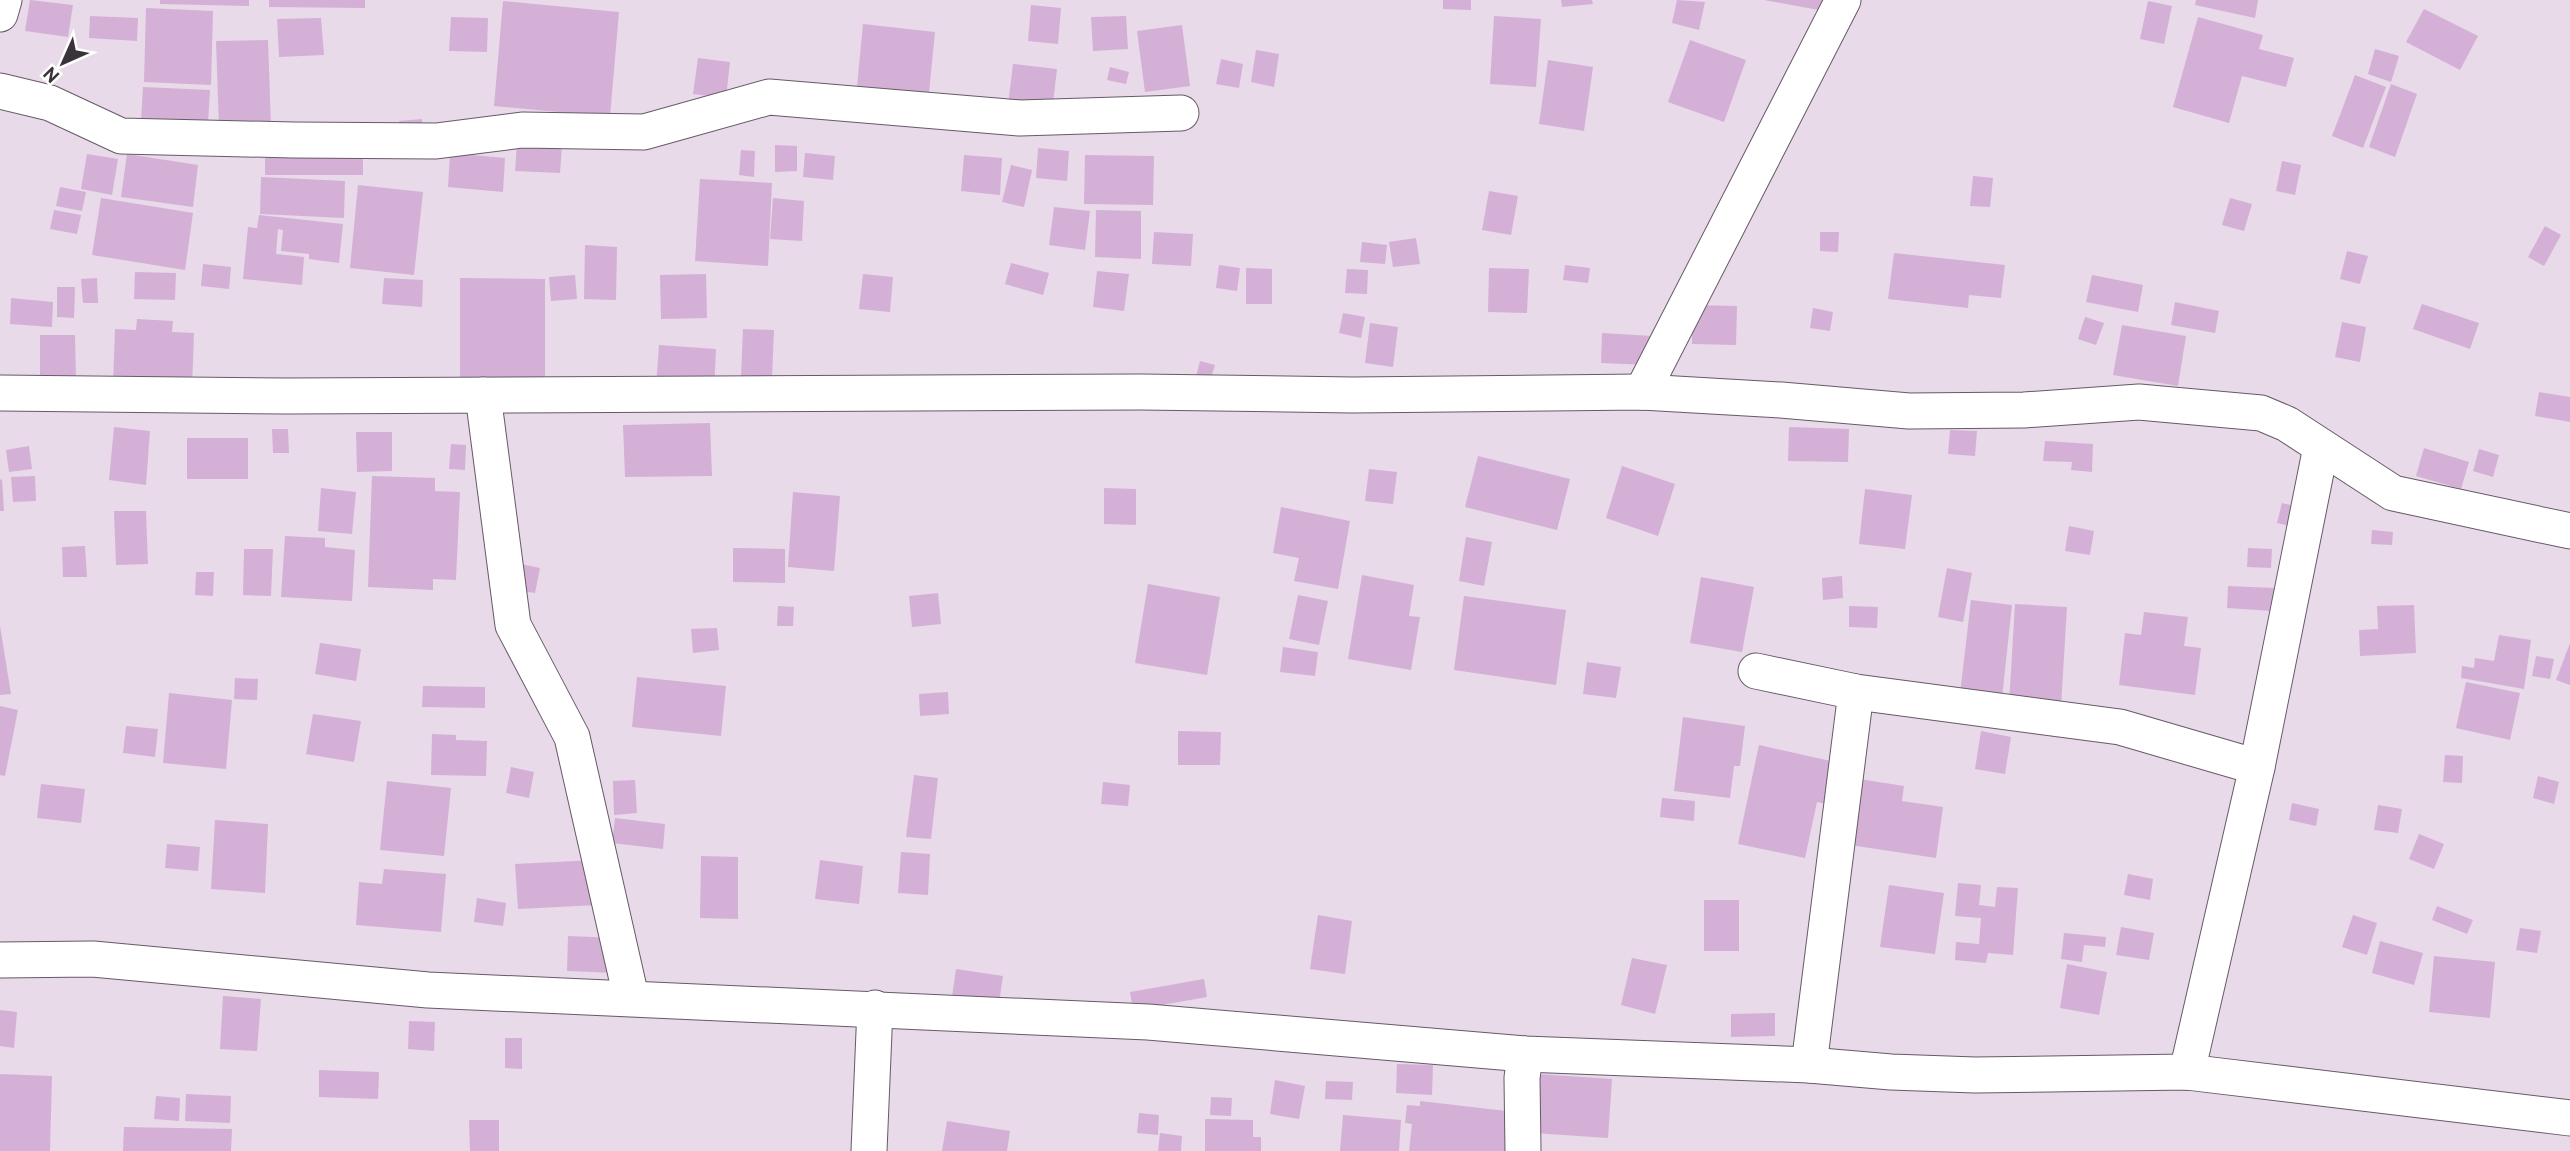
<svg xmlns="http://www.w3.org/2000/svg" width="2570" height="1151" font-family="Overpass,sans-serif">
<rect width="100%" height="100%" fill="#e8dae9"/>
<g fill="#d4b0d7">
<polygon points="30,0 73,5 68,37 25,31"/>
<polygon points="160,0 249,0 249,6 160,4"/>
<polygon points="269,0 365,0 365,8 269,7"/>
<polygon points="1443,0 1471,0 1471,10 1443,9"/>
<polygon points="1561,0 1592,0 1593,4 1562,7"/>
<polygon points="1677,0 1705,2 1699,30 1672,23"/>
<polygon points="1764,0 1825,0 1824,11"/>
<polygon points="2196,0 2258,0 2255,18 2195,5"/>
<polygon points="503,1 619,12 610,117 494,106"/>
<polygon points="2148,1 2172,6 2164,44 2140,39"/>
<polygon points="1031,5 1061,8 1058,44 1028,41"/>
<polygon points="146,8 213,11 211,85 144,82"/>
<polygon points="2424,9 2478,36 2460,70 2406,42"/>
<polygon points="90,16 138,18 137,41 89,38"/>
<polygon points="1126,16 1128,49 1093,51 1091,17"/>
<polygon points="1494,16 1541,19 1536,87 1490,84"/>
<polygon points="451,17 488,18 487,52 449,51"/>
<polygon points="2198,17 2263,35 2259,49 2294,58 2286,87 2242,76 2229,123 2173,107"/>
<polygon points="321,18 324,55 279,57 277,19"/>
<polygon points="863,24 935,32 929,93 857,86"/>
<polygon points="1182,25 1190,86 1145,92 1137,31"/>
<polygon points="268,40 271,127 219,128 216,41"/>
<polygon points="1690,40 1746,60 1724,122 1668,102"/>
<polygon points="2375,49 2399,56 2391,82 2368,74"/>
<polygon points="1256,50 1279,54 1274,87 1251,82"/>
<polygon points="698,58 730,62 726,98 693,94"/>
<polygon points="1221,59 1243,64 1239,88 1216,84"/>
<polygon points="1548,60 1593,67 1584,131 1539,124"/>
<polygon points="1013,64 1057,69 1052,111 1008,105"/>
<polygon points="1110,67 1129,72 1126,84 1107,80"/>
<polygon points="2355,75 2386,87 2363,148 2332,136"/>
<polygon points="2391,84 2417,94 2395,157 2369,147"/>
<polygon points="143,87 210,90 208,123 141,120"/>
<polygon points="422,119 423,134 401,136 399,121"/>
<polygon points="517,144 562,146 560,173 515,171"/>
<polygon points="775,145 797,146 797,171 775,172"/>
<polygon points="1038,148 1069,151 1067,181 1036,178"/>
<polygon points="741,150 755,151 754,177 739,175"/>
<polygon points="450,153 505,158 503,192 448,187"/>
<polygon points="805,153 835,156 833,180 803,177"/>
<polygon points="87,154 118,159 112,195 81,189"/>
<polygon points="127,154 198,165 193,207 121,197"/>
<polygon points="964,155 1002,158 1000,195 961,191"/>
<polygon points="1085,155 1154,156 1153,205 1084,204"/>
<rect x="265" y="158" width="98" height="17"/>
<polygon points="2282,161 2301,165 2295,195 2276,191"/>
<polygon points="1011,165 1032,170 1024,207 1002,202"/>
<polygon points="1973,176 1993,178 1990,207 1970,206"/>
<polygon points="261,177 345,181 344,218 260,214"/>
<polygon points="700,179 772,183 768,266 695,261"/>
<polygon points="358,185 423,192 414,275 350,268"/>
<polygon points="60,187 86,192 82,211 56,206"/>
<polygon points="1489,191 1518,196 1511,235 1482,230"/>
<polygon points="101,198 193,213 185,270 92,255"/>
<polygon points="773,198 804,201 802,241 770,239"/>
<polygon points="2230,198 2252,204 2244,231 2222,225"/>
<polygon points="1054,207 1090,211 1085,250 1049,245"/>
<polygon points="54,210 81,215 77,234 50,229"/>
<polygon points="1096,210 1141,211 1141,259 1095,257"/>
<polygon points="259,215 343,224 339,263 309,259 309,254 281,251 283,230 278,229 276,254 304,257 302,285 243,279 248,227 257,228"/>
<polygon points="2545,226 2561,235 2544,266 2528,257"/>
<polygon points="1154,232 1193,234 1191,266 1152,264"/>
<polygon points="1820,232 1839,232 1838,252 1820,251"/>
<polygon points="1416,238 1420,264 1393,267 1389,242"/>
<polygon points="1362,242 1387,245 1385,264 1360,262"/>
<polygon points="585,245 617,247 616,300 584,299"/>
<polygon points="2347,251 2368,256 2360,284 2340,279"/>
<polygon points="1894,253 2005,265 2001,298 1969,295 1968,308 1888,299"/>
<polygon points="1011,263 1049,273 1043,295 1005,284"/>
<polygon points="203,264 231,267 229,289 201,286"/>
<polygon points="1219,265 1240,268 1237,291 1216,288"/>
<polygon points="1565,265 1590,268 1588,283 1563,280"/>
<polygon points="1246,268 1272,269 1272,304 1246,304"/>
<polygon points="1489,268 1529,269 1527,313 1488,312"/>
<polygon points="1347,269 1368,270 1367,294 1345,293"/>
<polygon points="1097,271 1129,274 1124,311 1093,307"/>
<polygon points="135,272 176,273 175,300 134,299"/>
<polygon points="706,274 707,318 661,319 660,275"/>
<polygon points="863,274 893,277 890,312 859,309"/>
<polygon points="575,275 577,299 551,301 549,277"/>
<polygon points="2092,275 2143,285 2138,312 2086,302"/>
<polygon points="97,278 98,303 83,303 81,279"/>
<polygon points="384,278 423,280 422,307 382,304"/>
<polygon points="460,278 545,279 545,387 460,386"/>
<polygon points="57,287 75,287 74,318 57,317"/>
<polygon points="11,298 53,302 52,327 10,324"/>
<polygon points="2175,302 2219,311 2215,333 2171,325"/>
<polygon points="2422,304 2479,323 2470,349 2413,329"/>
<polygon points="1693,305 1737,306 1736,345 1692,344"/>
<polygon points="1813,308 1833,312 1830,331 1810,328"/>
<polygon points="1343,313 1365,317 1361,338 1339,333"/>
<polygon points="2085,317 2104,323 2096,345 2078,339"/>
<polygon points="137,319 173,321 172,332 194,333 192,388 113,384 115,329 136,330"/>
<polygon points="2342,322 2366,327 2360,362 2335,357"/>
<polygon points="1370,323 1398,327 1393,367 1365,363"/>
<polygon points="2122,325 2186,336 2178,386 2113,375"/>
<polygon points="743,329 774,330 772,377 741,376"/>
<polygon points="1602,333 1652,336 1651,365 1601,363"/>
<polygon points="40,335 75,335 76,380 40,381"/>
<polygon points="659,345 716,349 714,391 656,387"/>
<polygon points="1200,361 1215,365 1210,381 1196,377"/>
<polygon points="2539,392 2570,397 2570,422 2535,416"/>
<polygon points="710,423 712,476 625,477 623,425"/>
<polygon points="114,427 150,431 146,485 109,480"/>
<polygon points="1789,427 1849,429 1848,462 1788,461"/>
<polygon points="272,429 288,429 289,453 273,453"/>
<polygon points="1950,430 1977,431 1975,456 1948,454"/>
<polygon points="356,432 392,432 392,471 357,472"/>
<rect x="187" y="438" width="61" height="41"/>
<polygon points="2045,441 2093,444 2092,472 2071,470 2072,462 2043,461"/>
<polygon points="451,444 466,445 465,470 449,469"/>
<polygon points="29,446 32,469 9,472 6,450"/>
<polygon points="2424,448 2469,462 2461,489 2416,476"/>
<polygon points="2479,449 2499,455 2493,477 2473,471"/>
<polygon points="1478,456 1570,479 1557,530 1465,507"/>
<polygon points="1622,466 1675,484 1658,536 1606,518"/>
<polygon points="1369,469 1397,472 1393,504 1365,501"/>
<polygon points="35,476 36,501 13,502 11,477"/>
<polygon points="372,476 435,478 435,491 460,492 456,580 433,579 433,590 368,587"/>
<polygon points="2,479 4,511 0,511 0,480"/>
<polygon points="321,488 356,492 352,534 318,531"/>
<polygon points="1104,488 1136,489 1136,525 1104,524"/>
<polygon points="1865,489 1912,495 1905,549 1859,544"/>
<polygon points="793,492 840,496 834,571 788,567"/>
<polygon points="2282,503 2299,507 2295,527 2277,523"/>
<polygon points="1281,507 1350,521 1338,589 1294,581 1299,558 1273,553"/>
<polygon points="114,511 146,511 148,564 116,565"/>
<polygon points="2069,526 2094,531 2090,555 2065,551"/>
<polygon points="2372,530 2393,532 2392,545 2371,544"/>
<polygon points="285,536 325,538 325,547 355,550 352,601 281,597"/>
<polygon points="1466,537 1492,542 1484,586 1459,581"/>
<polygon points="85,546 87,577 63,577 62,547"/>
<polygon points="733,548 785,549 785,583 733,582"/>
<polygon points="2248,548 2272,549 2271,568 2247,567"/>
<polygon points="244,549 273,549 271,596 243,595"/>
<polygon points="516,563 540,568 535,593 511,589"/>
<polygon points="1947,568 1972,573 1963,622 1938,617"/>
<polygon points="196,572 214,572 213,596 195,595"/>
<polygon points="1362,575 1414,585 1409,616 1420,617 1411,670 1348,659"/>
<polygon points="1842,576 1843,598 1823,600 1822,578"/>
<polygon points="1701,577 1754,587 1742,652 1690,643"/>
<polygon points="1148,584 1220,597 1207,675 1135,663"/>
<polygon points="2228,586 2274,588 2272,611 2227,608"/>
<polygon points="938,593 941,624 912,627 909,596"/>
<polygon points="1298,595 1328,601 1319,645 1289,639"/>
<polygon points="1464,596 1566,610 1556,685 1454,670"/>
<polygon points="1971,600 2012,605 2002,698 1960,694"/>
<polygon points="2015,604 2067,607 2061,707 2009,704"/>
<polygon points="2414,605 2416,653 2360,656 2359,630 2378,629 2377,606"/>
<polygon points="778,606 794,607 793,626 777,626"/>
<polygon points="1849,606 1878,607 1877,628 1849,627"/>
<polygon points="2144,612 2188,617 2184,646 2201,648 2195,695 2119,685 2125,633 2141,635"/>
<polygon points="0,626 11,694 0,695"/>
<polygon points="717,628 719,650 693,653 691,629"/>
<polygon points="2499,635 2531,640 2524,689 2461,678 2462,666 2474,668 2475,658 2494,661"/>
<polygon points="320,643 361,649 356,681 315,674"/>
<polygon points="2570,643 2570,685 2556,680"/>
<polygon points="1283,647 1318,652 1315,676 1280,672"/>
<polygon points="2536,656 2554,659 2550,679 2532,676"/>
<polygon points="1587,662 1621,667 1616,698 1583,694"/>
<polygon points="637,677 726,686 721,736 632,727"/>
<polygon points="235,678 258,679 257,700 234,699"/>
<polygon points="2466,682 2520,693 2510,740 2456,728"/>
<polygon points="423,686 485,687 485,708 422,707"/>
<polygon points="948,692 949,714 920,716 919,694"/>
<polygon points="169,693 232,700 226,769 163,763"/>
<polygon points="0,706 18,710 5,776 0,775"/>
<polygon points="313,714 361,721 354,762 306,754"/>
<polygon points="1683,717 1745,726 1740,766 1734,766 1730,798 1674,791"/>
<polygon points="126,726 158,729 155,757 123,753"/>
<polygon points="1178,731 1221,732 1220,765 1178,765"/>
<polygon points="1981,731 2011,737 2005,774 1975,769"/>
<polygon points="432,734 456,735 456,740 487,741 486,776 431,775"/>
<polygon points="1759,745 1835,762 1826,804 1817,802 1805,858 1738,844"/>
<polygon points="2445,755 2463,756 2462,783 2443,782"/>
<polygon points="511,767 534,772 529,798 506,793"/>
<polygon points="914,775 938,778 931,839 906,837"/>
<polygon points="2538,776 2559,782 2554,804 2533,798"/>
<polygon points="1859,779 1904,786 1902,801 1943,807 1936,858 1850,845"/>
<polygon points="635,780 637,813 614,815 613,781"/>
<polygon points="387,781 451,788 444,856 380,850"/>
<polygon points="1103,782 1130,785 1128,806 1101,804"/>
<polygon points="41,784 85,789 81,823 37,818"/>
<polygon points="1662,798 1695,801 1694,821 1660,817"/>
<polygon points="2292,803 2319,809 2316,826 2289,820"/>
<polygon points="2378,805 2402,809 2398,833 2374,830"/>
<polygon points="615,818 665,824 663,849 612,843"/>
<polygon points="215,820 268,824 265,893 211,889"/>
<polygon points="2419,834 2444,844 2434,869 2409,859"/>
<polygon points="167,844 200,847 198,871 165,868"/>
<polygon points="901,852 930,854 928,895 898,893"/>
<polygon points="701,856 738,857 738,919 700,918"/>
<polygon points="595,860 597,905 518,909 515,864"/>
<polygon points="820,860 863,866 859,904 815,899"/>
<polygon points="384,869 446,874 441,932 356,925 359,882 382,884"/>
<polygon points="2128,874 2153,879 2150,900 2124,895"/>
<polygon points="1958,883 1981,885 1979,905 1995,907 1997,887 2018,888 2013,955 1988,953 1986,963 1955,960 1956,942 1979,944 1981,918 1955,916"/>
<polygon points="1889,885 1944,893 1935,954 1880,947"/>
<polygon points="477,898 506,903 503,926 474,922"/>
<rect x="1704" y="900" width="35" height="51"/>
<polygon points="2437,906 2473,920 2467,934 2432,920"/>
<polygon points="1318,915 1352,921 1345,974 1310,969"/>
<polygon points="2353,915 2377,923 2367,955 2342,947"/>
<polygon points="2121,927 2154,933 2149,960 2116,955"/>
<polygon points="2520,928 2541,931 2537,953 2516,950"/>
<polygon points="2064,933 2106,937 2105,947 2084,945 2082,962 2061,959"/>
<polygon points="568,936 617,938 616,973 567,971"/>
<polygon points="2380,941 2423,953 2414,985 2372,973"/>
<polygon points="2434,956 2495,962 2490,1018 2429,1012"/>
<polygon points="1632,958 1667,965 1655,1014 1621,1005"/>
<polygon points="2067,964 2107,972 2099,1015 2060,1008"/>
<polygon points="956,969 1003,976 999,1003 952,997"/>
<polygon points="1204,979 1207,997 1133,1010 1130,992"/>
<polygon points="223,996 261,999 257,1051 220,1049"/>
<polygon points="0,1010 17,1012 14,1048 0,1046"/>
<polygon points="1775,1013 1775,1036 1731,1037 1731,1014"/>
<polygon points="409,1021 435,1022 434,1051 408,1049"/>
<polygon points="505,1038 522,1038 522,1069 505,1068"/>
<polygon points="1397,1064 1433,1065 1432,1095 1396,1093"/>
<polygon points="319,1070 379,1072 378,1099 319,1097"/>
<polygon points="0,1074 52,1076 50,1151 0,1151"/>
<polygon points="1538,1074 1612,1079 1608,1138 1534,1133"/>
<polygon points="1275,1080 1305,1086 1299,1119 1270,1114"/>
<polygon points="1326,1081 1353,1082 1352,1100 1325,1099"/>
<polygon points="186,1094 231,1096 230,1123 185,1121"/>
<polygon points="156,1096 180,1098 179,1121 154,1119"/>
<polygon points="1211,1097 1232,1098 1231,1116 1210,1115"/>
<polygon points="1420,1101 1515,1112 1511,1151 1409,1151 1412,1124 1405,1123 1407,1105 1420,1106"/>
<polygon points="1139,1113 1159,1115 1158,1135 1137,1133"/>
<polygon points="1343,1115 1401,1120 1399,1151 1340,1151"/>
<polygon points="1205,1119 1253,1120 1253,1137 1261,1137 1261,1151 1205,1151"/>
<polygon points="469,1120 499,1120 499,1151 470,1151"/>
<polygon points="947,1121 1010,1131 1007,1151 942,1151"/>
<polygon points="124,1127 232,1129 231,1151 123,1151"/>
<polygon points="1160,1133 1182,1136 1181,1151 1158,1151"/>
</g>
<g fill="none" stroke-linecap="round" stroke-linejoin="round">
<defs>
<g id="minor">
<polyline points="0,14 4,0"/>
<polyline points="0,91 50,103 121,136 293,140 436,141 522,130 644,132 769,97 1020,118 1181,113"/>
<polyline points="1642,392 1843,0"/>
<polyline points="0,393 287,396 1141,392 1353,395 1642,392 1781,400 1909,411 2024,410 2139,402 2261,413 2287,424 2393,493 2570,531"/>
<polyline points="483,395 513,625 572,737 631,997"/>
<polyline points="1756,671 1856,692 2120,727 2257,767"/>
<polyline points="0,960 93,959 428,990 1148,1022 1525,1054 1809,1065 1891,1072 1975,1075 2187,1072 2570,1118"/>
<polyline points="1809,1065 1856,692"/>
<polyline points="2187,1072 2257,767 2321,447"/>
<polyline points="869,1151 875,1008"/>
<polyline points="1523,1151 1522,1078 1525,1054"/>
</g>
</defs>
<use href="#minor" stroke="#665a67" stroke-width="37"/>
<use href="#minor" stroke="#fff" stroke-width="35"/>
</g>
<g transform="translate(63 63) rotate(225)" stroke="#ffffff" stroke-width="5" paint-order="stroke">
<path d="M0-5L12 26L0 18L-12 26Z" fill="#3a343a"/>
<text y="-10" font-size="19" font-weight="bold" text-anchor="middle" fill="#3a343a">N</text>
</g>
</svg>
